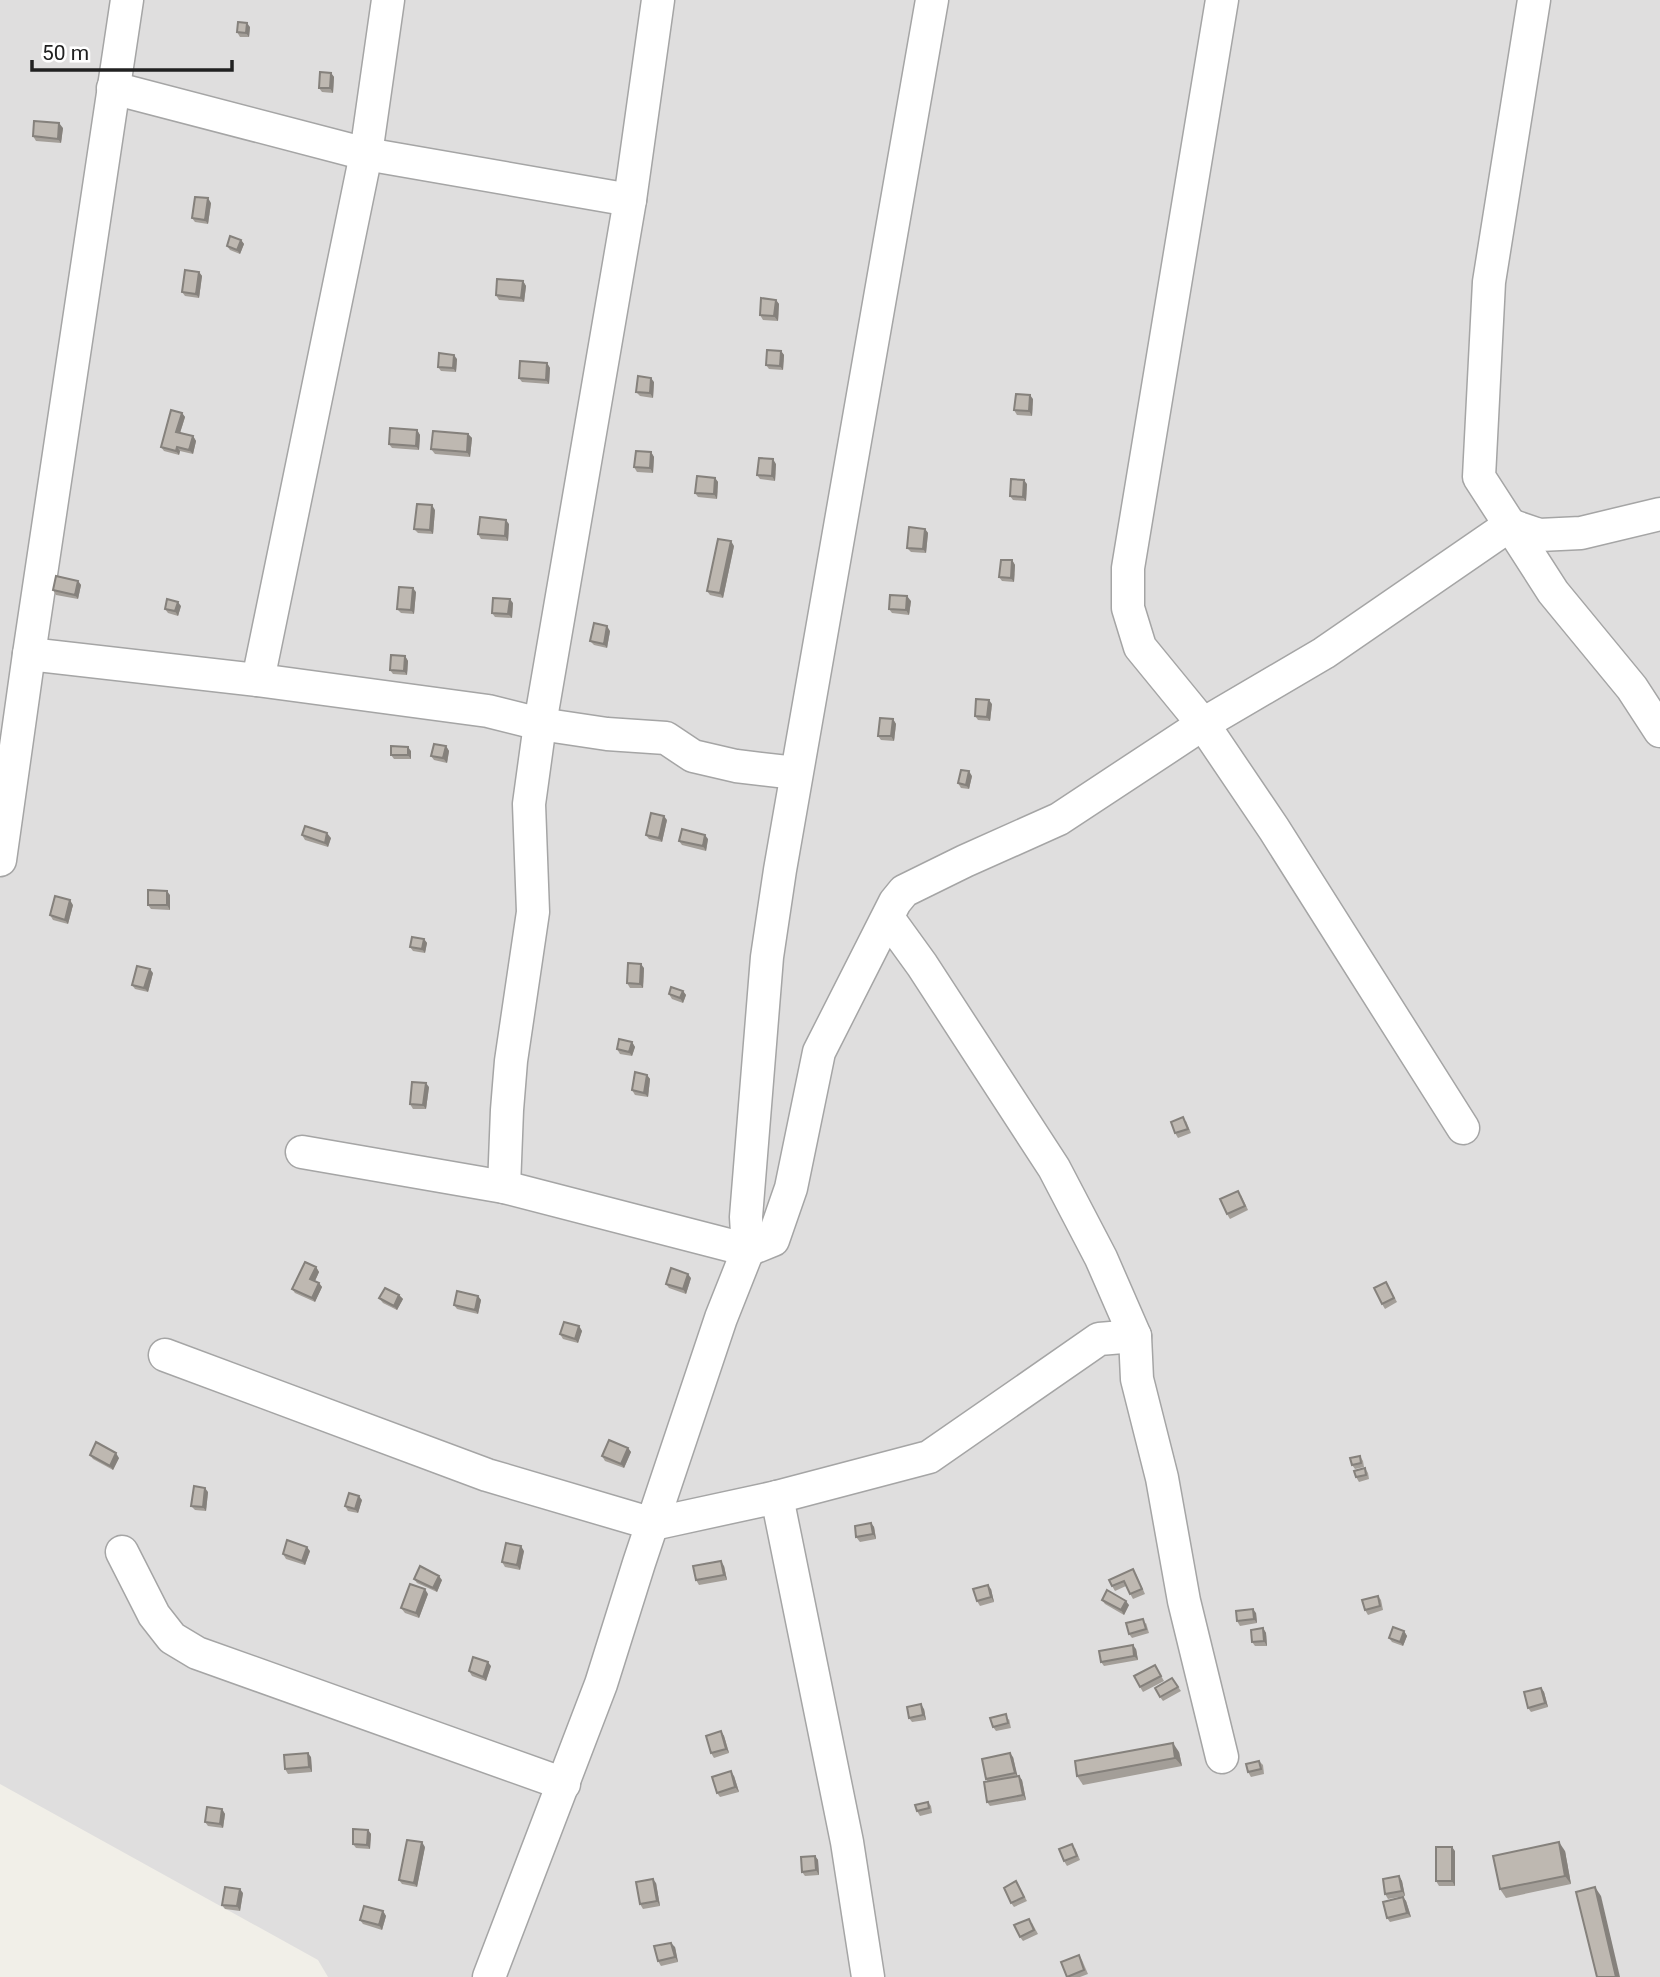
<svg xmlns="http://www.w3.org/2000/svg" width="1660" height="1977" font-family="Roboto,sans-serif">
<rect width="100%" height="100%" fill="#f1efe8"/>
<polygon fill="#dfdede" points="0,0 1660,0 1660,1977 328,1977 318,1960 0,1784"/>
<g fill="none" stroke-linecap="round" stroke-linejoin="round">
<defs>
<g id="street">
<polyline points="1222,0 1128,568 1128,608 1140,647 1203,724 1274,829 1463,1128"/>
<polyline points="113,88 366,154 630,200"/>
<polyline points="1510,525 1553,592 1632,688 1660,731"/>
<polyline points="1510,525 1539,535 1581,533 1660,514"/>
<polyline points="29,654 258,680 488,711 540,724 607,734 666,738 693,756 736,766 796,773"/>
<polyline points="258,680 366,154 388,0"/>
<polyline points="0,860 29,654 127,0"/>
<polyline points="888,918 922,965 1054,1168 1101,1258 1135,1336 1137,1379 1162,1478 1184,1601 1222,1757"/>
<polyline points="302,1152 504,1187 748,1250 773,1240 791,1188 819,1052 895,902 904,891 965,861 1059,819 1203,724 1324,653 1510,525 1479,477 1489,282 1534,0"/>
<polyline points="504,1187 507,1110 511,1061 533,912 529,804 540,724 630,200 658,0"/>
<polyline points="165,1355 487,1475 653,1524 777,1497 929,1457 1099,1339 1135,1336"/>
<polyline points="777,1497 847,1842 868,1977"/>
<polyline points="122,1552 154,1615 172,1638 197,1653 564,1784"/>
<polyline points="489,1977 601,1684 639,1563 721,1318 748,1250 746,1217 767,957 780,870 932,0"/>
</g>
</defs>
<use href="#street" stroke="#a5a5a5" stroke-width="35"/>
<use href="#street" stroke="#fff" stroke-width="32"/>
</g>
<g fill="#a39e98">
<polygon points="250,27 249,37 240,37 237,32"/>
<polygon points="331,73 334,77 333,93 322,92 319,88"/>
<polygon points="63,128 61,143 36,141 33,136"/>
<polygon points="211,203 208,224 195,222 192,218"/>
<polygon points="241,240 244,244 240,254 230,250 227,246"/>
<polygon points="199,272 202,276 199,298 185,296 182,292"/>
<polygon points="523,281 526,286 524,302 499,300 496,295"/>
<polygon points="776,300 779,304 778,321 763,320 760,315"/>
<polygon points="781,351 784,355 783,370 769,369 766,365"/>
<polygon points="457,359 456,372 441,371 438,367"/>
<polygon points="547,363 550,368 549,384 522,382 519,378"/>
<polygon points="654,382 653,398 640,396 636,392"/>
<polygon points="1033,399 1032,416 1017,415 1014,410"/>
<polygon points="182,413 185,417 180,433 193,436 196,441 193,454 180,451 179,455 164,451 161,447"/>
<polygon points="417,430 420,435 419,450 392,448 389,444"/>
<polygon points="468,434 472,438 470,457 435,454 431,449"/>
<polygon points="651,452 654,457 653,473 637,472 634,467"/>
<polygon points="776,464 775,481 760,479 757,475"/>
<polygon points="715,478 718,482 717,499 698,497 695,493"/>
<polygon points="1027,484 1026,501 1013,500 1010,496"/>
<polygon points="435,510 433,534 418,533 414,529"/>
<polygon points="509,524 508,541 481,539 478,534"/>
<polygon points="925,529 928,533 926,553 911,552 907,548"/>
<polygon points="734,546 723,598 710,595 707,591"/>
<polygon points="1012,560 1015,565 1014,582 1002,581 999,577"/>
<polygon points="78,581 81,585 78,599 56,595 53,590"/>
<polygon points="416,592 414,614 401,613 397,609"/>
<polygon points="911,601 909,615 892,613 889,609"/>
<polygon points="513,603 512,618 495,617 492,613"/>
<polygon points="181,606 178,616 168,613 165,609"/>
<polygon points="610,631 607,648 594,645 590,641"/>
<polygon points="405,656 408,661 407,675 393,674 390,670"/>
<polygon points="992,704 990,721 978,720 975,716"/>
<polygon points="893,719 896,724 894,741 881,740 878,736"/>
<polygon points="446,746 449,751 447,763 434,760 431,756"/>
<polygon points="411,751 411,759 394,759 391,755"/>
<polygon points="972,776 969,789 961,788 958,783"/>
<polygon points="667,820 662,842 649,839 646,835"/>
<polygon points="302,835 331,838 328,847 305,840"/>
<polygon points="708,839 706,851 682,845 679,841"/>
<polygon points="170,895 170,910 151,909 148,905"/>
<polygon points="73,905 68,924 53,920 50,915"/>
<polygon points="424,939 427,943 425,953 413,951 410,947"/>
<polygon points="644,968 643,988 630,988 627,983"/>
<polygon points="153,973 148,992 135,989 132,985"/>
<polygon points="683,991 686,995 683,1003 672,999 669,994"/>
<polygon points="632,1042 635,1047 632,1056 620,1054 617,1049"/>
<polygon points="647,1075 650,1079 648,1097 635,1095 632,1090"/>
<polygon points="429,1087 426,1109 413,1109 410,1104"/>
<polygon points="1186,1121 1191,1133 1178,1138 1175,1133"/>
<polygon points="1241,1195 1248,1210 1230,1219 1227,1214"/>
<polygon points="316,1267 319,1272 315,1281 319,1283 322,1287 315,1302 295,1293 292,1289"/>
<polygon points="691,1278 686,1294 669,1288 666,1284"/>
<polygon points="1389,1287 1397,1302 1385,1309 1382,1304"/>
<polygon points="399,1295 403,1299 397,1310 383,1303 379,1298"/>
<polygon points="478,1296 481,1300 478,1314 457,1309 454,1305"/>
<polygon points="579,1326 582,1331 578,1343 563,1339 560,1334"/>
<polygon points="628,1448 631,1452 624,1468 605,1461 602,1456"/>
<polygon points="90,1455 119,1458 113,1470 93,1459"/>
<polygon points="1360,1456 1363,1461 1364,1467 1355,1469 1352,1465"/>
<polygon points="1365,1468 1368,1473 1369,1479 1359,1482 1356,1477"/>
<polygon points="208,1492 206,1511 195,1510 191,1506"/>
<polygon points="362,1500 358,1513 348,1511 345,1506"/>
<polygon points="871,1523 874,1527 876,1539 860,1542 856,1537"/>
<polygon points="310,1551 305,1565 286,1559 283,1554"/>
<polygon points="524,1551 520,1570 505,1567 502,1562"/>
<polygon points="724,1566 727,1580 699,1585 696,1580"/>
<polygon points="1136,1574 1145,1594 1133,1599 1126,1586 1115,1591 1112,1586"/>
<polygon points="414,1579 442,1580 437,1592 417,1583"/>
<polygon points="991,1589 994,1602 980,1606 977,1601"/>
<polygon points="428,1594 419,1618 405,1613 401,1608"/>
<polygon points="1378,1596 1381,1600 1383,1610 1368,1615 1365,1610"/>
<polygon points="1102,1600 1129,1605 1124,1615 1105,1604"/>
<polygon points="1256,1613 1257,1623 1240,1626 1237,1621"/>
<polygon points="1146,1623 1149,1633 1132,1638 1129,1634"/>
<polygon points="1263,1628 1266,1633 1267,1646 1255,1646 1252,1642"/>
<polygon points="1404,1631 1407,1636 1403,1646 1392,1642 1389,1638"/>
<polygon points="1136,1649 1138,1660 1104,1666 1101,1662"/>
<polygon points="1155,1665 1164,1681 1143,1692 1140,1687"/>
<polygon points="491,1666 486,1681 472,1676 469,1671"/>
<polygon points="1172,1678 1181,1691 1163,1701 1160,1697"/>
<polygon points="1541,1688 1544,1692 1548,1707 1531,1712 1528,1708"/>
<polygon points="924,1709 926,1720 912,1722 909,1718"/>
<polygon points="1009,1719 1011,1728 996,1731 993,1727"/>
<polygon points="721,1731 724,1736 729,1753 714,1758 711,1753"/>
<polygon points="1179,1752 1182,1766 1083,1785 1077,1776"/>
<polygon points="311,1757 312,1772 288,1774 285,1769"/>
<polygon points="1013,1757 1017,1776 1022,1780 1026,1800 990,1806 987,1802 988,1782 986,1779"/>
<polygon points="1259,1761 1263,1765 1264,1774 1251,1777 1248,1772"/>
<polygon points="734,1776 739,1792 720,1797 717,1793"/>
<polygon points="928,1802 931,1806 932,1813 920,1816 917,1811"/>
<polygon points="222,1809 225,1814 223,1828 208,1826 205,1822"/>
<polygon points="368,1830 371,1834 370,1849 356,1848 353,1844"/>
<polygon points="425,1847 417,1887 402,1884 399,1880"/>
<polygon points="1075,1848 1080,1860 1067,1866 1064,1861"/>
<polygon points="1455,1851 1455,1886 1439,1886 1436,1881"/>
<polygon points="1565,1851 1571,1884 1506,1898 1500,1889"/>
<polygon points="815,1856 818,1860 819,1875 805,1876 802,1872"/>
<polygon points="1399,1876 1402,1881 1405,1896 1388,1899 1385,1894"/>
<polygon points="656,1883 660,1906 643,1909 640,1904"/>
<polygon points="1019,1886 1027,1901 1014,1907 1011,1903"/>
<polygon points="243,1893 240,1911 225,1909 222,1905"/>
<polygon points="1403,1897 1406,1901 1411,1917 1390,1922 1387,1918"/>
<polygon points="383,1911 386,1916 382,1930 363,1924 360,1920"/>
<polygon points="1032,1923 1038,1934 1023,1941 1020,1937"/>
<polygon points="675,1947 678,1962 661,1966 658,1961"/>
<polygon points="1079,1955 1082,1960 1088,1974 1080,1977 1067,1977"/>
</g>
<g fill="#85817c">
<polygon points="247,23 250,27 249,37 246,33"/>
<polygon points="331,73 334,77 333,93 330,88"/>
<polygon points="59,123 63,128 61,143 58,139"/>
<polygon points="208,198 211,203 208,224 205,220"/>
<polygon points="241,240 244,244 240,254 237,250"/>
<polygon points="199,272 202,276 199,298 196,294"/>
<polygon points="523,281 526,286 524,302 521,298"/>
<polygon points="776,300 779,304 778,321 774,316"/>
<polygon points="781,351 784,355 783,370 780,366"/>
<polygon points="454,355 457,359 456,372 453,368"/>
<polygon points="547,363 550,368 549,384 546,380"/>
<polygon points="651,378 654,382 653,398 650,393"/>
<polygon points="1030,395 1033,399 1032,416 1029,411"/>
<polygon points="182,413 185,417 179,436 176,432"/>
<polygon points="417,430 420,435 419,450 416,446"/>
<polygon points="468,434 472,438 470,457 467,452"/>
<polygon points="193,436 196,441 193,454 189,450"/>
<polygon points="177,447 180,451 179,455 176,451"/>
<polygon points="651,452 654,457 653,473 650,468"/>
<polygon points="773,459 776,464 775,481 772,476"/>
<polygon points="715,478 718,482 717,499 714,494"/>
<polygon points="1024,480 1027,484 1026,501 1023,497"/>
<polygon points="432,505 435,510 433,534 430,530"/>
<polygon points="506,520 509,524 508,541 505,536"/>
<polygon points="925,529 928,533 926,553 923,549"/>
<polygon points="731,541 734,546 723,598 720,593"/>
<polygon points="1012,560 1015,565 1014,582 1011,578"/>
<polygon points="78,581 81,585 78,599 75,595"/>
<polygon points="413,588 416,592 414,614 411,610"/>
<polygon points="907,596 911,601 909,615 906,610"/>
<polygon points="510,599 513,603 512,618 508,614"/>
<polygon points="178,602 181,606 178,616 175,611"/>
<polygon points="607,626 610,631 607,648 604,644"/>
<polygon points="405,656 408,661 407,675 404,671"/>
<polygon points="989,700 992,704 990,721 987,717"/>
<polygon points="893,719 896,724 894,741 891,736"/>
<polygon points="446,746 449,751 447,763 443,758"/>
<polygon points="408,747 411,751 411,759 408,755"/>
<polygon points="969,771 972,776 969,789 966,785"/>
<polygon points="664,816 667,820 662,842 659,838"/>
<polygon points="327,833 331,838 328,847 325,843"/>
<polygon points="705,835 708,839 706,851 703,846"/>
<polygon points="167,891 170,895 170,910 167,905"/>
<polygon points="70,900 73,905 68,924 65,920"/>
<polygon points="424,939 427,943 425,953 422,949"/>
<polygon points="641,964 644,968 643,988 640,984"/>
<polygon points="150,969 153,973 148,992 144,988"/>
<polygon points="683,991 686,995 683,1003 680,998"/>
<polygon points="632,1042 635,1047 632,1056 629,1052"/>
<polygon points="647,1075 650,1079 648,1097 644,1093"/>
<polygon points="426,1083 429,1087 426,1109 423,1105"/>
<polygon points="316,1267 319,1272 314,1283 310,1279"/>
<polygon points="688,1274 691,1278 686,1294 683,1289"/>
<polygon points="319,1283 322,1287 315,1302 312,1298"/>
<polygon points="399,1295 403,1299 397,1310 394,1306"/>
<polygon points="478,1296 481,1300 478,1314 475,1310"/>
<polygon points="579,1326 582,1331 578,1343 575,1339"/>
<polygon points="628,1448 631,1452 624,1468 621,1464"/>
<polygon points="116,1453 119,1458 113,1470 110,1466"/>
<polygon points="205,1488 208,1492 206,1511 203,1507"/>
<polygon points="359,1496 362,1500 358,1513 355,1509"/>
<polygon points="871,1523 874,1527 876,1539 873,1534"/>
<polygon points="521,1546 524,1551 520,1570 517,1565"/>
<polygon points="307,1547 310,1551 305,1565 302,1561"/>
<polygon points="721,1561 724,1566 727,1580 724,1575"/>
<polygon points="439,1576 442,1580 437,1592 433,1588"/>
<polygon points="988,1585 991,1589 994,1602 991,1597"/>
<polygon points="425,1589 428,1594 419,1618 416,1613"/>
<polygon points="1126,1601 1129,1605 1124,1615 1121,1610"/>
<polygon points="1253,1609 1256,1613 1257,1623 1254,1619"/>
<polygon points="1263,1628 1266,1633 1267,1646 1264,1641"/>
<polygon points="1404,1631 1407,1636 1403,1646 1400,1642"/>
<polygon points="1133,1645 1136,1649 1138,1660 1134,1656"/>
<polygon points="488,1662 491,1666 486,1681 483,1677"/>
<polygon points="1541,1688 1544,1692 1548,1707 1545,1703"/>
<polygon points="921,1704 924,1709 926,1720 923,1715"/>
<polygon points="721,1731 724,1736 729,1753 726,1749"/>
<polygon points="1173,1743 1179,1752 1182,1766 1175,1758"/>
<polygon points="308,1753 311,1757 312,1772 309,1767"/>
<polygon points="1010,1753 1013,1757 1018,1778 1015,1773"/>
<polygon points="731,1771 734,1776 739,1792 735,1787"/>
<polygon points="1019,1776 1022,1780 1026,1800 1023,1795"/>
<polygon points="222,1809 225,1814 223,1828 220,1824"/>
<polygon points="368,1830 371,1834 370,1849 367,1845"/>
<polygon points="422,1842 425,1847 417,1887 414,1883"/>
<polygon points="1559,1842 1565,1851 1571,1884 1565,1876"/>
<polygon points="1452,1847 1455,1851 1455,1886 1452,1881"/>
<polygon points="815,1856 818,1860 819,1875 816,1870"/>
<polygon points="1399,1876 1402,1881 1405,1896 1402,1891"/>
<polygon points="653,1879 656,1883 660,1906 657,1901"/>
<polygon points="1595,1887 1601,1896 1620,1977 1616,1977"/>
<polygon points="240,1889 243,1893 240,1911 237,1906"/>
<polygon points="1403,1897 1406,1901 1411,1917 1407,1913"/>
<polygon points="383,1911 386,1916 382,1930 379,1925"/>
<polygon points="671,1943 675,1947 678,1962 675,1957"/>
</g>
<g fill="#beb8b1" stroke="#85817c" stroke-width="2">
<polygon points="238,22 247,23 246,33 237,32"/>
<polygon points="320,72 331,73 330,88 319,88"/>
<polygon points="34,121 59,123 58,139 33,136"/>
<polygon points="195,197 208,198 205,220 192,218"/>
<polygon points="230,236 241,240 237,250 227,246"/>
<polygon points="185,270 199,272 196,294 182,292"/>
<polygon points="497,279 523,281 521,298 496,295"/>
<polygon points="761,298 776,300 774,316 760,315"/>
<polygon points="767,350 781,351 780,366 766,365"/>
<polygon points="439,353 454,355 453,368 438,367"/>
<polygon points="520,361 547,363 546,380 519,378"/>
<polygon points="638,376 651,378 650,393 636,392"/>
<polygon points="1016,394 1030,395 1029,411 1014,410"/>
<polygon points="171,410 182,413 176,432 193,436 189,450 177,447 176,451 161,447"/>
<polygon points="390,428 417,430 416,446 389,444"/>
<polygon points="433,431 468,434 467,452 431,449"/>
<polygon points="636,451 651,452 650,468 634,467"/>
<polygon points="759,458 773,459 772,476 757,475"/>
<polygon points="697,476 715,478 714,494 695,493"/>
<polygon points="1011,479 1024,480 1023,497 1010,496"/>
<polygon points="417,504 432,505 430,530 414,529"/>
<polygon points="480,517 506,520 505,536 478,534"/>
<polygon points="909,527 925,529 923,549 907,548"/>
<polygon points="718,539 731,541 720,593 707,591"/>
<polygon points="1001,560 1012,560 1011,578 999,577"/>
<polygon points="56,576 78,581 75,595 53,590"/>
<polygon points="399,587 413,588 411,610 397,609"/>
<polygon points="890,595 907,596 906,610 889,609"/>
<polygon points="493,598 510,599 508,614 492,613"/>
<polygon points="167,599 178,602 175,611 165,609"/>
<polygon points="594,623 607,626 604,644 590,641"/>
<polygon points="391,655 405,656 404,671 390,670"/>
<polygon points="976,699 989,700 987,717 975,716"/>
<polygon points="880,718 893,719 891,736 878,736"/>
<polygon points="434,744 446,746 443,758 431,756"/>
<polygon points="391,746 408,747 408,755 391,755"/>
<polygon points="961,770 969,771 966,785 958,783"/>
<polygon points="651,813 664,816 659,838 646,835"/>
<polygon points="305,826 327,833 325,843 302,835"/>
<polygon points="682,829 705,835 703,846 679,841"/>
<polygon points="148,890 167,891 167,905 148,905"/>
<polygon points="55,896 70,900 65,920 50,915"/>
<polygon points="412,937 424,939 422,949 410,947"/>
<polygon points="628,963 641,964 640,984 627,983"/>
<polygon points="137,966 150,969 144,988 132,985"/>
<polygon points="671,987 683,991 680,998 669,994"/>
<polygon points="619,1039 632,1042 629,1052 617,1049"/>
<polygon points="635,1072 647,1075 644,1093 632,1090"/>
<polygon points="412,1082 426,1083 423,1105 410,1104"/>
<polygon points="1183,1117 1188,1129 1175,1133 1171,1122"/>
<polygon points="1238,1191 1245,1206 1227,1214 1220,1199"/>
<polygon points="305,1262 316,1267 310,1279 319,1283 312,1298 292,1289"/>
<polygon points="671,1268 688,1274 683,1289 666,1284"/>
<polygon points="1386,1282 1394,1298 1382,1304 1374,1288"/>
<polygon points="385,1288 399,1295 394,1306 379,1298"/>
<polygon points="457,1291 478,1296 475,1310 454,1305"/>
<polygon points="564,1322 579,1326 575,1339 560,1334"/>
<polygon points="609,1440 628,1448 621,1464 602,1456"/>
<polygon points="96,1442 116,1453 110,1466 90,1455"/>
<polygon points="1360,1456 1361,1463 1352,1465 1350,1458"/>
<polygon points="1365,1468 1366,1475 1356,1477 1354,1471"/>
<polygon points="194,1486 205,1488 203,1507 191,1506"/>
<polygon points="349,1493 359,1496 355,1509 345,1506"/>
<polygon points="871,1523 873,1534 856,1537 855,1526"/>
<polygon points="287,1540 307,1547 302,1561 283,1554"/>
<polygon points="506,1543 521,1546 517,1565 502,1562"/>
<polygon points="721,1561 724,1575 696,1580 693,1566"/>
<polygon points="420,1566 439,1576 433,1588 414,1579"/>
<polygon points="1133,1569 1142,1589 1130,1594 1124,1581 1112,1586 1109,1580"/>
<polygon points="410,1584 425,1589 416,1613 401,1608"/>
<polygon points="988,1585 991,1597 977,1601 973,1589"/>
<polygon points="1107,1590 1126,1601 1121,1610 1102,1600"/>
<polygon points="1378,1596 1380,1606 1365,1610 1362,1600"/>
<polygon points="1253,1609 1254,1619 1237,1621 1236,1611"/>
<polygon points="1143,1619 1146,1629 1129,1634 1126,1623"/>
<polygon points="1393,1627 1404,1631 1400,1642 1389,1638"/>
<polygon points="1263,1628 1264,1641 1252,1642 1251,1630"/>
<polygon points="1133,1645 1134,1656 1101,1662 1099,1651"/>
<polygon points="473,1657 488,1662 483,1677 469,1671"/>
<polygon points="1155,1665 1161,1676 1140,1687 1134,1676"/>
<polygon points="1172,1678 1178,1687 1160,1697 1155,1688"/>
<polygon points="1541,1688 1545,1703 1528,1708 1524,1692"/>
<polygon points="921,1704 923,1715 909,1718 907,1707"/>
<polygon points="1006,1714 1008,1723 993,1727 990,1718"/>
<polygon points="721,1731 726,1749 711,1753 706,1736"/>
<polygon points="1173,1743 1175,1758 1077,1776 1075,1761"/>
<polygon points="308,1753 309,1767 285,1769 284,1755"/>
<polygon points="1010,1753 1015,1773 986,1779 982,1759"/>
<polygon points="1259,1761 1261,1769 1248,1772 1246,1764"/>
<polygon points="731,1771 735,1787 717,1793 712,1777"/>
<polygon points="1019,1776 1023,1795 987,1802 984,1782"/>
<polygon points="928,1802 929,1808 917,1811 915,1805"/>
<polygon points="207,1807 222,1809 220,1824 205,1822"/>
<polygon points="353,1829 368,1830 367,1845 353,1844"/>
<polygon points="407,1840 422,1842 414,1883 399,1880"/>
<polygon points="1559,1842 1565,1876 1500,1889 1493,1856"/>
<polygon points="1072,1844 1077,1856 1064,1861 1059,1849"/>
<rect x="1436" y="1847" width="16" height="34"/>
<polygon points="815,1856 816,1870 802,1872 801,1857"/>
<polygon points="1399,1876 1402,1891 1385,1894 1383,1879"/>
<polygon points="653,1879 657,1901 640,1904 636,1882"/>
<polygon points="1016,1881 1024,1897 1011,1903 1004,1888"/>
<polygon points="225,1887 240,1889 237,1906 222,1905"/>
<polygon points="1595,1887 1616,1977 1597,1977 1576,1892"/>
<polygon points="1403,1897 1407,1913 1387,1918 1383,1902"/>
<polygon points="364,1906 383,1911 379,1925 360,1920"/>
<polygon points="1029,1919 1034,1930 1020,1937 1014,1925"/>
<polygon points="671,1943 675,1957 658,1961 654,1946"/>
<polygon points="1079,1955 1084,1970 1067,1977 1061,1962"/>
</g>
<path d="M32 60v10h200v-10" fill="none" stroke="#212121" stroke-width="3.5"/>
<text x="42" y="60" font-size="21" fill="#212121" stroke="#ffffff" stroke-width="5" paint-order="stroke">50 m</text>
</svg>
